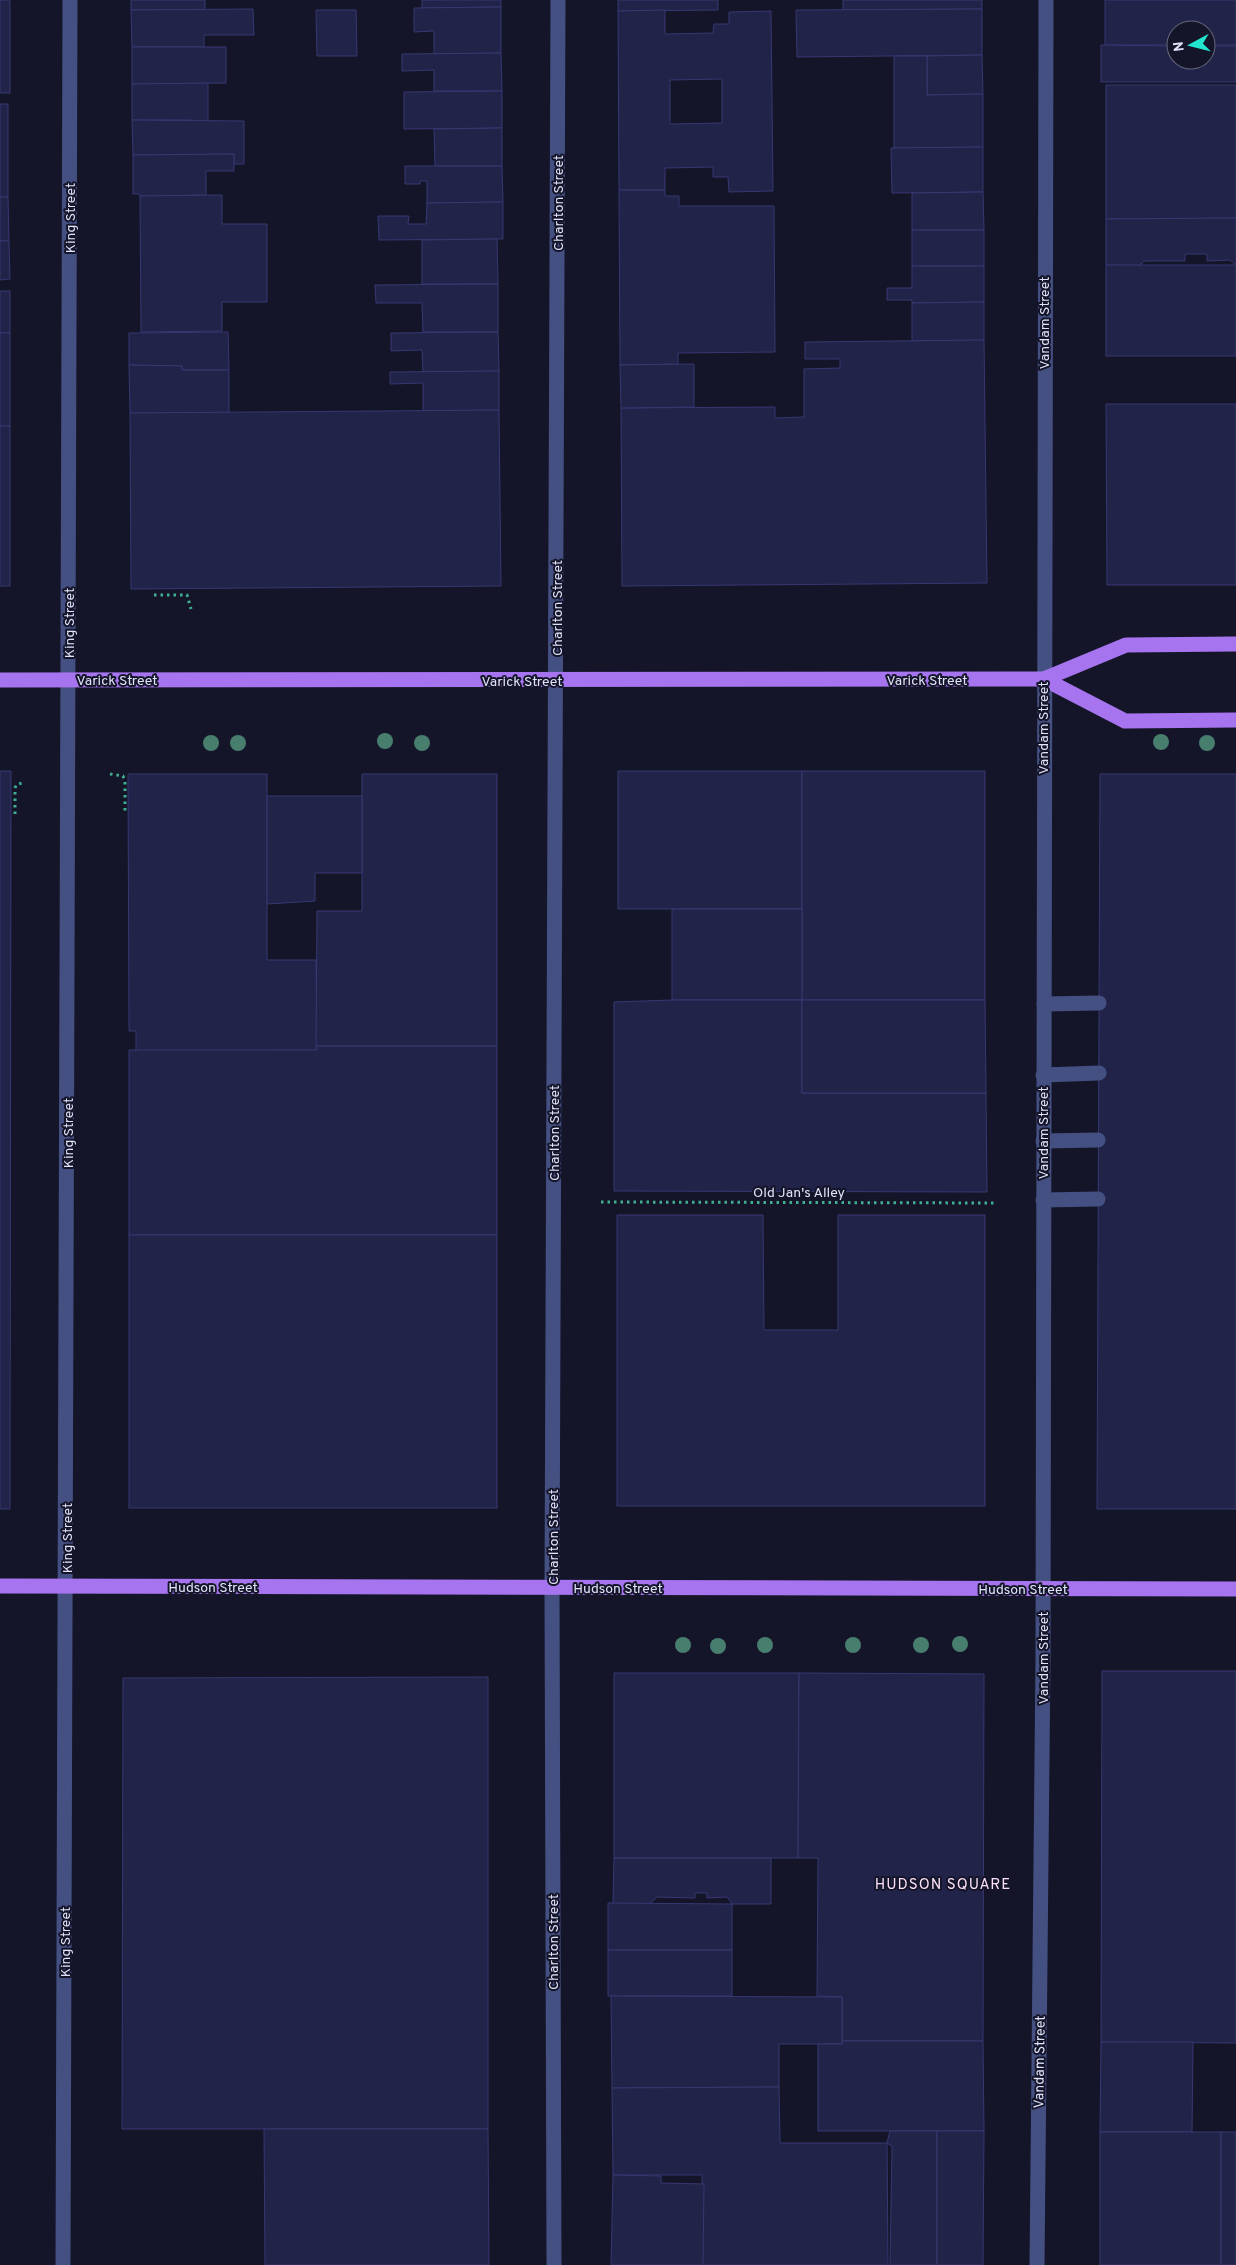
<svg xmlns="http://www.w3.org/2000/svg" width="1236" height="2265" font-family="Overpass,sans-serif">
<rect width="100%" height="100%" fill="#141529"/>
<g fill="#222348" stroke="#373871" fill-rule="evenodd">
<rect x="0" y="0" width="10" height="93"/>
<rect x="131" y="0" width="74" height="10"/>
<polygon points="422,0 501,0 501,7 422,8"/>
<polygon points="618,0 718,0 718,10 618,11"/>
<polygon points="843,0 982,0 982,9 843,10"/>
<polygon points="1105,0 1236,0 1236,45 1206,45 1206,30 1176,30 1176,45 1105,45"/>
<polygon points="501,7 501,53 434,54 434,31 414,32 414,8"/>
<polygon points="253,9 254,35 204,35 204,47 132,47 131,10"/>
<polygon points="982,9 982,55 797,57 796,10"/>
<polygon points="316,10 356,10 357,56 317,56"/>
<path d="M665 10V34L713 33 714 24H729V12L771 11 773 191 729 192 728 177H713V167L665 168V190H619L618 11ZM722 79V123L670 124V80Z"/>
<polygon points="1101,45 1176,46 1176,60 1206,60 1206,46 1236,46 1236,82 1101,82"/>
<polygon points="132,47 226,47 226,83 132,84"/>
<polygon points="501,53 502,91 434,91 434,70 402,71 402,54"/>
<polygon points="982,55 983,94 927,95 927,56"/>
<polygon points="894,56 927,56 927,95 983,94 983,147 894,148"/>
<polygon points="208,83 208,122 191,122 191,120 132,120 132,84"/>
<polygon points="1106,85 1236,85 1236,218 1106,219"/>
<polygon points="502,91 502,128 404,129 404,92"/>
<rect x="0" y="104" width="8" height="93"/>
<polygon points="132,120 244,121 244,164 234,164 234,154 133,155"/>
<polygon points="502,128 502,166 435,166 434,129"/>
<polygon points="983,147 983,192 892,193 891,148"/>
<polygon points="234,154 234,171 206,171 206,195 140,196 139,194 133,194 133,155"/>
<polygon points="405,166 502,166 503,202 427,203 427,181 420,181 420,184 405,184"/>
<polygon points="619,190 665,190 665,196 679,196 679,206 774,206 775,352 678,353 678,364 620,365"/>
<polygon points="983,192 984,230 912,230 912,193"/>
<polygon points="222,195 222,224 267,224 267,302 222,302 222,331 141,332 140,196"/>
<polygon points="0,197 8,197 9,241 0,241"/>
<polygon points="503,202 503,239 379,240 378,216 409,216 408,224 426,224 427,203"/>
<polygon points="1236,218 1236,265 1230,260 1207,261 1207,254 1185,254 1185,261 1145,261 1138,266 1106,265 1106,219"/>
<rect x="912" y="230" width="72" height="36"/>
<polygon points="497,239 498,284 422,284 422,240"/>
<polygon points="0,241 9,241 10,279 0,280"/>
<rect x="1106" y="265" width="130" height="91"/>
<polygon points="912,266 984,266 984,302 912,303 912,300 887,300 887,288 912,288"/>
<polygon points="498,284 498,332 423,332 422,303 376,303 375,285"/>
<rect x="0" y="291" width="10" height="42"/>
<polygon points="984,302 984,340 912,341 912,303"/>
<polygon points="228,332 229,370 182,370 182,366 129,365 129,333"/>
<polygon points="498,332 499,371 423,372 422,350 391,351 391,333"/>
<rect x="0" y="333" width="10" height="93"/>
<polygon points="984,340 987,583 622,586 621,408 775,407 775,418 804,417 804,369 840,368 840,359 805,359 805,342"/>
<polygon points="694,364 694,407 621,408 620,365"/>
<polygon points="129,365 182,366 182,370 229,370 229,413 130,413"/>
<polygon points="499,371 499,410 423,411 423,383 390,384 390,372"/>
<polygon points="1106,404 1236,404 1236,585 1107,585"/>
<polygon points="499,410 501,586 131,589 130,413"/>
<rect x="0" y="426" width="10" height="160"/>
<polygon points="0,771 11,771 10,1509 0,1509"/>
<rect x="618" y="771" width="184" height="138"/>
<rect x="802" y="771" width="183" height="229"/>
<polygon points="128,774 267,774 267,960 316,960 317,1050 136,1051 136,1031 129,1031"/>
<polygon points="362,774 497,774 497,1046 316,1046 317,911 362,911"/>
<polygon points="1100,774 1236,774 1236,1509 1097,1509"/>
<polygon points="267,796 362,796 362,873 315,873 315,901 267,904"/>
<rect x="672" y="909" width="130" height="91"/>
<polygon points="672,1000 802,1000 802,1093 986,1093 987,1192 614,1191 614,1002"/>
<polygon points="802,1000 985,1000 986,1093 802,1093"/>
<polygon points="316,1046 497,1046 497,1235 129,1235 129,1050 317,1050"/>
<polygon points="617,1215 763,1215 764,1330 838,1330 838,1215 985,1215 985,1506 617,1506"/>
<rect x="129" y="1235" width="368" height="273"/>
<polygon points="1102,1671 1236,1671 1236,2043 1101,2042"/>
<polygon points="614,1673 799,1673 798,1858 614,1858"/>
<polygon points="799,1673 984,1674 983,2041 842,2041 842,1997 817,1996 818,1858 798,1858"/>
<polygon points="488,1677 488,2129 122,2129 123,1678"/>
<polygon points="614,1858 771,1858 771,1904 732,1904 727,1897 707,1898 707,1893 695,1893 695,1898 657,1897 650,1904 613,1904"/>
<polygon points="608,1903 732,1904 732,1950 608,1950"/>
<rect x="608" y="1950" width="124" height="46"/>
<polygon points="611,1996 842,1997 842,2044 779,2044 779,2087 612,2088"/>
<polygon points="842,2041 983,2041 984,2131 818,2131 818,2044 842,2044"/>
<polygon points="1101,2042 1193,2042 1192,2132 1100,2132"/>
<polygon points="779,2087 780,2143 887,2143 888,2265 702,2265 702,2175 613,2175 612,2088"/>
<polygon points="264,2129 488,2129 489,2265 265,2265"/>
<polygon points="890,2131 937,2131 937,2265 890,2265 892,2146 887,2143"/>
<polygon points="937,2131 984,2131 983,2265 937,2265"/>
<rect x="1100" y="2132" width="121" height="133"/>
<rect x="1221" y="2132" width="15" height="133"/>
<polygon points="613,2175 661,2176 661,2183 704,2184 703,2265 611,2265"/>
</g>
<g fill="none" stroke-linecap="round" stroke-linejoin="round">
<g stroke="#40af91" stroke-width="3" stroke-dasharray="2.5 4" stroke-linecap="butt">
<polyline points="154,595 187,595 191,609"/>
<polyline points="110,774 123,776 125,781 125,811"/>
<polyline points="15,814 15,788 16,785 22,783"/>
<polyline points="601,1202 997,1203"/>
</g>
<g stroke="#455082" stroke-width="15">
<polyline points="1044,1004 1099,1003"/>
<polyline points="1043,1075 1099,1073"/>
<polyline points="1043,1141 1098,1140"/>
<polyline points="1043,1200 1098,1199"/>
<polyline points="63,2265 70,0"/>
<polyline points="554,2265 552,1588 558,0"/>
<polyline points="1037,2265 1043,1657 1046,0"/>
</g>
<g stroke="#a674ee" stroke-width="15">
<polyline points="1044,679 1125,721 1236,720"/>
<polyline points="0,680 1044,679 1126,645 1236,644"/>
<polyline points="0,1586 1236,1589"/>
</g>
</g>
<g fill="#487e6e">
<circle cx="385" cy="741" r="8"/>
<circle cx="1161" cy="742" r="8"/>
<circle cx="211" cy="743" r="8"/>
<circle cx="238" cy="743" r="8"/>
<circle cx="422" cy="743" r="8"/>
<circle cx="1207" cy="743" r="8"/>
<circle cx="960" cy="1644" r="8"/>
<circle cx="683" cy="1645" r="8"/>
<circle cx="765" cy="1645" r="8"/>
<circle cx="853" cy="1645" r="8"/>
<circle cx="921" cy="1645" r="8"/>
<circle cx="718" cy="1646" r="8"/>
</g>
<g text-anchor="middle" stroke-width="4" stroke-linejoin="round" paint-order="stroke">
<g font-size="14" fill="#e0e2fb" stroke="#141529">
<text transform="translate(558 203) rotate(-90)" y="5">Charlton Street</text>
<text transform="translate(70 218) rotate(-90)" y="5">King Street</text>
<text transform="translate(1044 323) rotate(-90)" y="5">Vandam Street</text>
<text transform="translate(557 608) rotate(-90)" y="5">Charlton Street</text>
<text transform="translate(69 623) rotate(-90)" y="5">King Street</text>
<text x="117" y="685">Varick Street</text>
<text x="927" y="685">Varick Street</text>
<text x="522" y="686">Varick Street</text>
<text transform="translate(1043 728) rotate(-90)" y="5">Vandam Street</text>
<text transform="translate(68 1133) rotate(-90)" y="5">King Street</text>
<text transform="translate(554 1133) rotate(-90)" y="5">Charlton Street</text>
<text transform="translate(1043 1133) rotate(-90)" y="5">Vandam Street</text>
<text x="799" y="1197">Old Jan's Alley</text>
<text transform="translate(553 1537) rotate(-90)" y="5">Charlton Street</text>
<text transform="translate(67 1538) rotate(-90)" y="5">King Street</text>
<text x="213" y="1592">Hudson Street</text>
<text x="618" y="1593">Hudson Street</text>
<text x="1023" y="1594">Hudson Street</text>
<text transform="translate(1043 1658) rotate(-90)" y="5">Vandam Street</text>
<text transform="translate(65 1942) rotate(-90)" y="5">King Street</text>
<text transform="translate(553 1942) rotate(-90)" y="5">Charlton Street</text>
<text transform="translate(1039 2062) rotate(-89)" y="5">Vandam Street</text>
</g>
<g font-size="15" letter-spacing="1" fill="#fbe1f8" stroke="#141529">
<text x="943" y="1889">HUDSON SQUARE</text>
</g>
</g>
<g transform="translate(1191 45) rotate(263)"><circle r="24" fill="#141529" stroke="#66677d"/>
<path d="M0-4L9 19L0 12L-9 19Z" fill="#22e5cf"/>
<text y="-8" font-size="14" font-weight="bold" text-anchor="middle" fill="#e0e2fb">N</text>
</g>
</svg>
